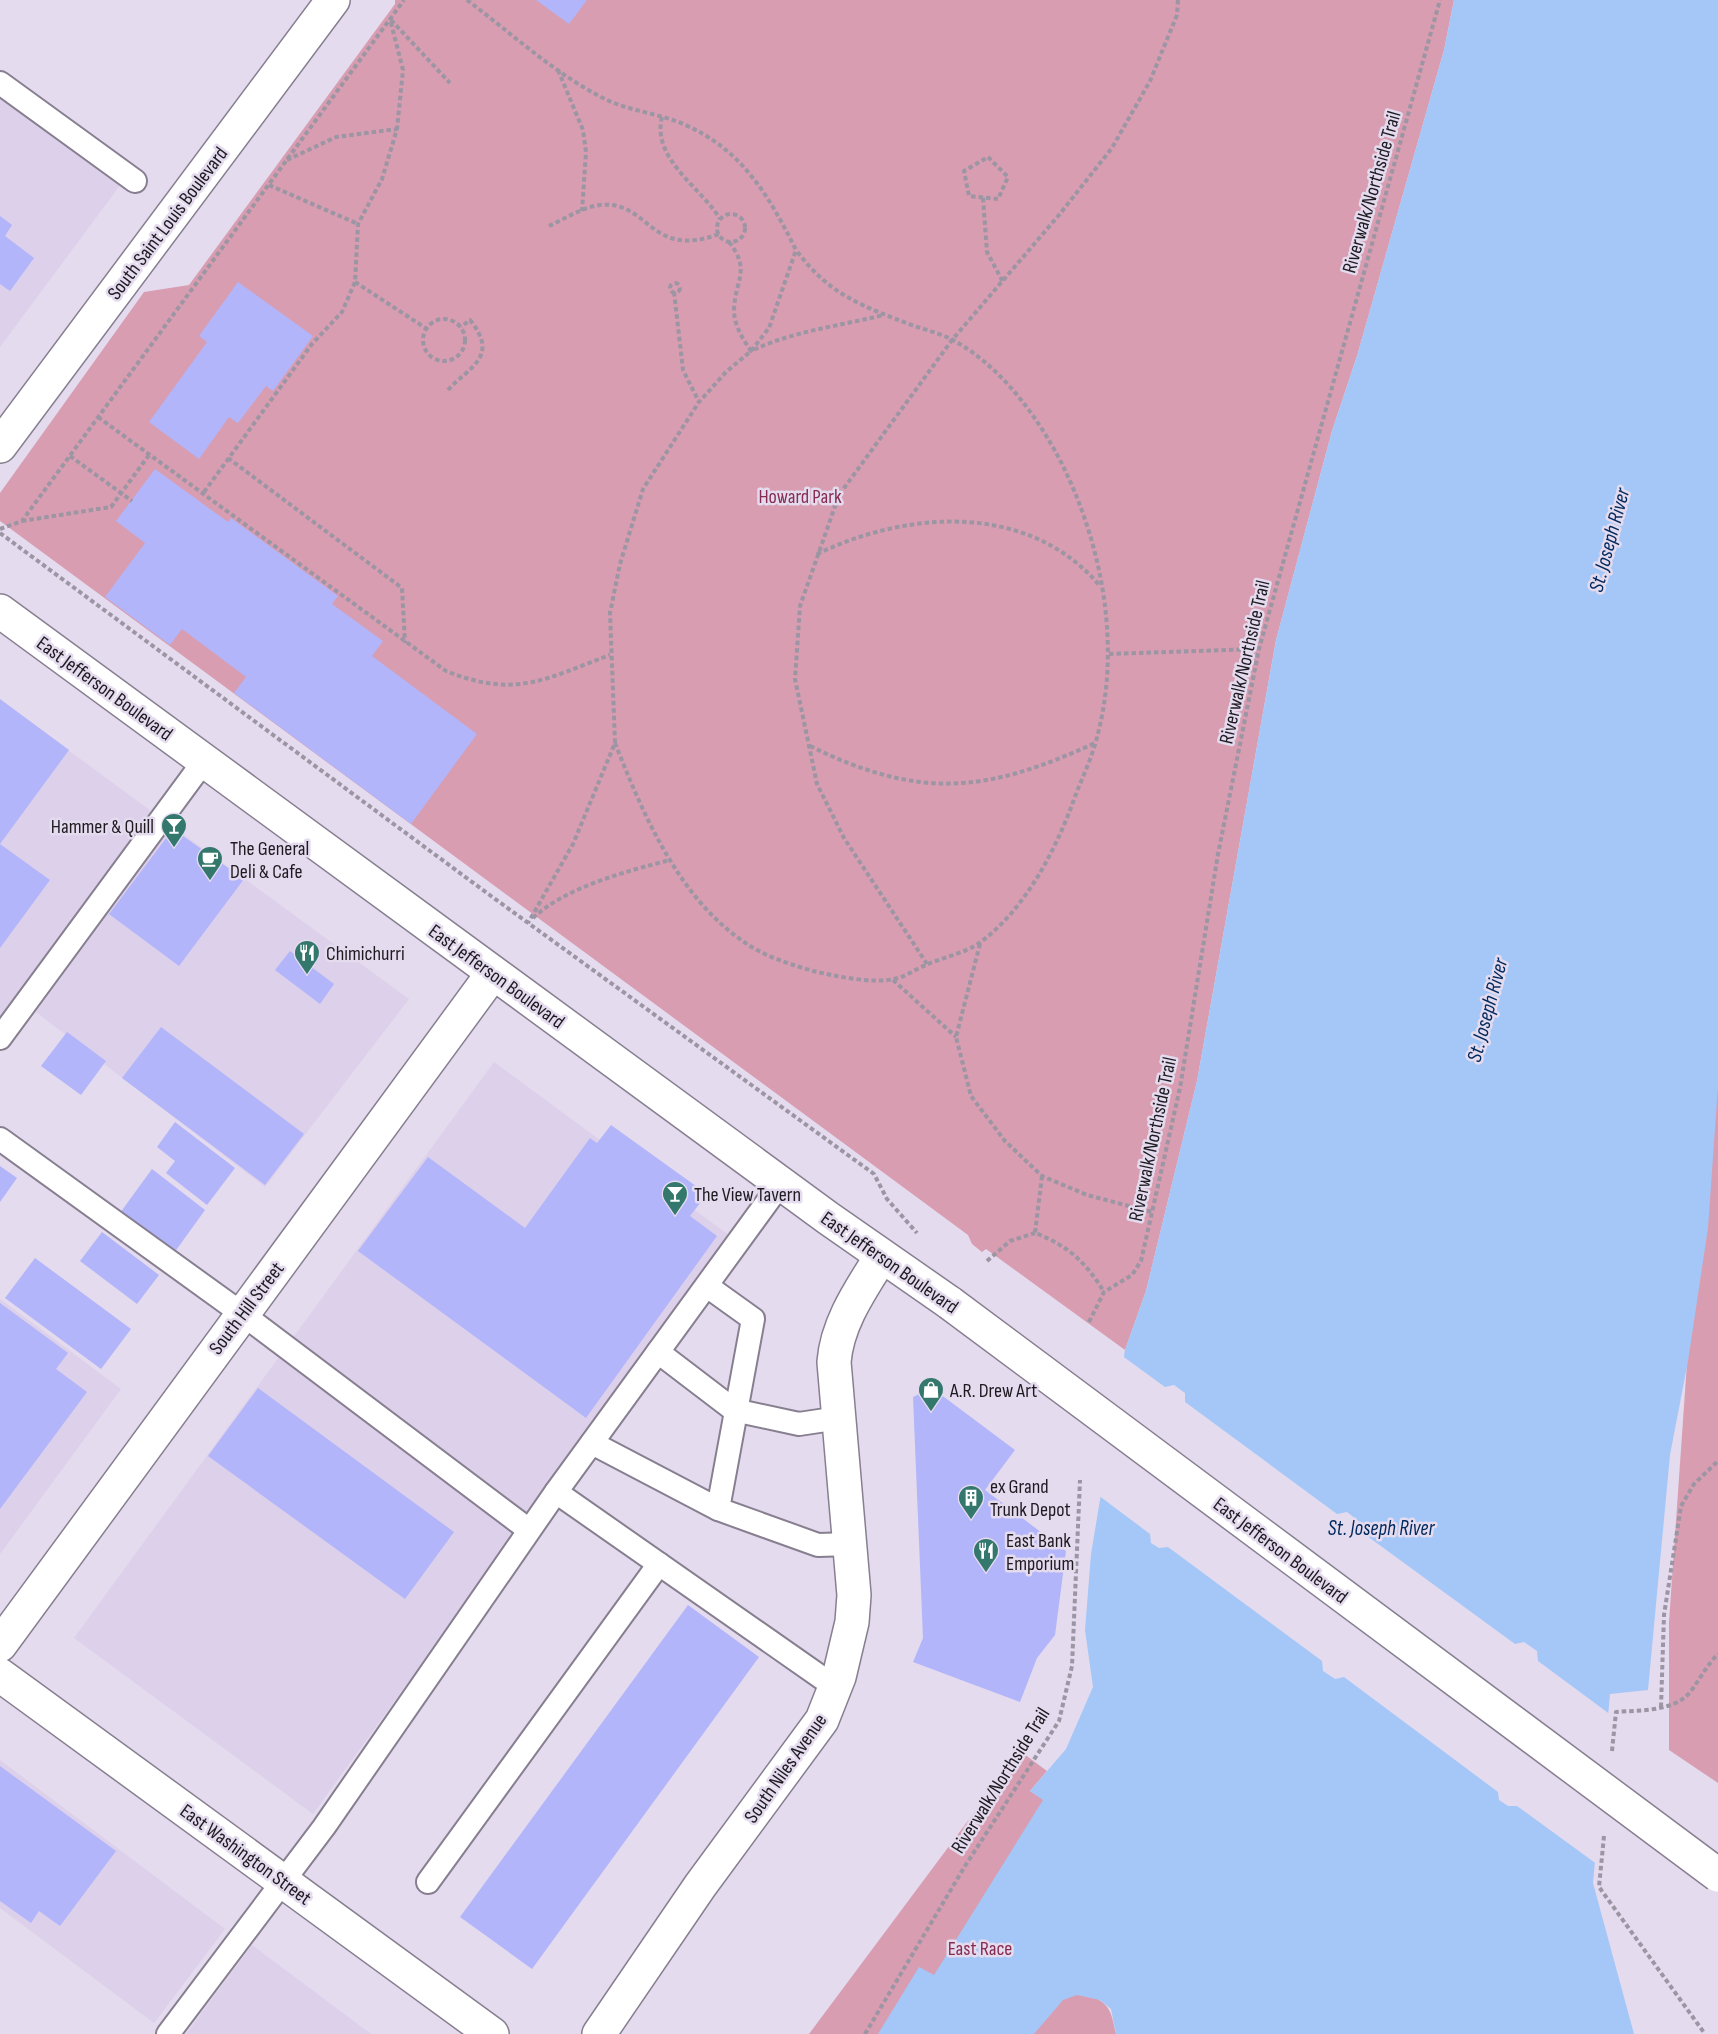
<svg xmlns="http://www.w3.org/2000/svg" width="1718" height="2034" font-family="'Sofia Sans Condensed',sans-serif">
<rect width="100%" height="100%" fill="#e4dbee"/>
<g fill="#dcd0ea">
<polygon points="0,97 121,184 0,347"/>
<polygon points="0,700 155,814 0,1025"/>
<polygon points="172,826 409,999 265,1187 36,1012"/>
<polygon points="494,1062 730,1236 313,1814 74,1638"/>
<polygon points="0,1299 121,1389 0,1554"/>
<polygon points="0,1760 225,1929 154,2023 0,1908"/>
<polygon points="252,1945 371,2034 186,2034"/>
</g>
<g fill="#d89db0">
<polygon points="395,0 1454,0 1444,50 1357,356 1332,431 1276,640 1197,1081 1146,1291 1125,1350 986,1249 982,1252 972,1244 968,1235 0,521 0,493 144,292 189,285 395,4"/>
<polygon points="1718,1047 1718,1783 1669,1750 1669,1622 1707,1075"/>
<path d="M1020 1751 1047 1771 1030 1791 1044 1800 1089 1995C1111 2004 1111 2012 1116 2034H809Z"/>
</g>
<polygon fill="#a4c7f8" points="1454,0 1718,0 1718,1086 1708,1228 1688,1361 1670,1455 1648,1690 1610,1694 1593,1883 1634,2034 1116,2034 1111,2009 1100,2000 1077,1995 1063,2000 1034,2034 878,2034 919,1967 934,1975 1043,1800 1030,1791 1066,1749 1093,1687 1085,1630 1091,1554 1125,1350 1146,1291 1197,1081 1276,640 1332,431 1357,356 1444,50"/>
<polygon fill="#e4dbee" points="1121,1355 1165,1387 1174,1385 1185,1393 1185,1402 1337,1514 1347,1512 1361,1523 1363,1533 1515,1644 1524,1642 1537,1651 1538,1661 1611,1715 1598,1865 1517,1806 1508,1806 1499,1800 1498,1792 1344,1677 1335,1679 1323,1671 1322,1661 1168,1547 1159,1548 1151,1543 1150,1534 1098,1495"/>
<g fill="#b2b5fa">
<polygon points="536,0 587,0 569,24"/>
<polygon points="0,216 12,225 5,236 34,258 10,291 0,284"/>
<polygon points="238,282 313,336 273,391 266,386 238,423 229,417 199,459 149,422 207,342 199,336"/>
<polygon points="155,469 228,522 231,518 338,596 332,604 383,641 372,656 477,734 411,824 234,693 246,677 182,629 170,645 105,597 145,543 116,521"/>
<polygon points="0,699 69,750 0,844"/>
<polygon points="173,829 244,879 179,966 109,914"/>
<polygon points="0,844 50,880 0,948"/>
<polygon points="290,951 334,984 320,1004 275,970"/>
<polygon points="161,1027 304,1134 265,1185 122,1078"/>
<polygon points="67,1032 106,1061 81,1095 41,1066"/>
<polygon points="175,1122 235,1168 207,1205 166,1173 175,1161 157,1147"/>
<polygon points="611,1125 707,1194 690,1216 717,1236 586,1418 358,1251 428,1157 525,1228 590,1138 597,1143"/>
<polygon points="0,1166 17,1178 0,1202"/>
<polygon points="152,1169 205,1210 174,1253 120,1213"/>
<polygon points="102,1232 159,1275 137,1304 80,1261"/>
<polygon points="35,1258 131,1329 101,1369 5,1298"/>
<polygon points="0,1303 68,1353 56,1369 87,1392 0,1509"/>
<polygon points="258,1388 454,1532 405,1599 208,1456"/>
<polygon points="932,1388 1015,1450 985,1490 1066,1551 1055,1635 1037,1658 1020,1702 913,1662 923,1638 913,1397"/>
<polygon points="688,1605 759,1657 532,1969 460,1917"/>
<polygon points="0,1766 116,1851 60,1926 39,1911 31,1923 0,1901"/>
</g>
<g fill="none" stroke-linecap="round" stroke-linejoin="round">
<defs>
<g id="lane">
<polyline points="0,83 135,181"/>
<polyline points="0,1038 204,761"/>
<polyline points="0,1139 241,1313 529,1530"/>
<polyline points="707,1286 753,1319 718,1509 818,1545 851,1544"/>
<polyline points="658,1352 734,1410 799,1424 839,1418"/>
<polyline points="592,1443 718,1509"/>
<polyline points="556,1492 835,1687"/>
<polyline points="428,1882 659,1564"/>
<polyline points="168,2034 324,1827 556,1492 781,1183"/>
</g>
<polyline id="street" points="0,1675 492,2034"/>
<g id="secondary">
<polyline points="0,446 333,0"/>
<polyline points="0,611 828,1218 950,1303"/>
<polyline points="0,1645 493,973"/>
<path d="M599 2034 700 1886 822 1720 839 1677 852 1622 854 1595 834 1362C837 1323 861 1289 881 1257"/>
</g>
</defs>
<use href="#lane" stroke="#877f90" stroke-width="26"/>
<use href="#street" stroke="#877f90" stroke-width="36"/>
<use href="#secondary" stroke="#877f90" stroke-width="36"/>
<g stroke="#9c95a3" stroke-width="4" stroke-dasharray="4.5 3" stroke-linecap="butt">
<path d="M467 0C511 33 555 74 605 99 629 111 658 113 683 124 742 149 769 196 796 250L769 328 751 351 726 372 699 402 643 489 620 564 610 613 615 743 573 844 528 923"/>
<polyline points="391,20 450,83"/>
<polyline points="558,70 583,130 586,152 582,211"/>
<path d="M662 117C651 159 702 188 720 219"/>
<polygon points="988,157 1008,177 998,199 969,196 964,171"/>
<polyline points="287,160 336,137 397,129"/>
<polyline points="269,185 358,224"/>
<polyline points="983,198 987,252 1003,282"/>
<circle cx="731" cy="228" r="14"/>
<path d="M549 226C564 219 583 207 600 205 650 200 649 260 719 234"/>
<path d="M729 242C752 271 734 281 734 312 735 327 743 339 751 351 793 331 839 326 884 315"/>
<polyline points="355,282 427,329"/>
<circle cx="675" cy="288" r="5"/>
<polyline points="674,292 683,370 699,402"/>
<circle cx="444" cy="340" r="21"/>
<path d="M448 390C469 367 500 357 470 320L461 327"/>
<path d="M98 417 446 671C516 699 545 679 610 655"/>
<polyline points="70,456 132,501"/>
<polyline points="228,458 402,588 405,643"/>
<polyline points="204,492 312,344 342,312 355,282 358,224 382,179 397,129 403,70 390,19"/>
<polyline points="22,521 111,507 149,455"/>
<polyline points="0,529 22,521 404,0"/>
<polyline points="0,533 491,896 874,1174 887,1199 917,1233"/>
<path d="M817 554C909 510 1029 502 1100 586"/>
<polyline points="1109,654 1259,649"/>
<path d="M615 743C643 814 678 897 744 942 764 956 789 964 813 971 835 976 872 984 894 979 905 977 916 969 926 965 943 957 967 953 982 941 1025 908 1053 855 1072 805 1079 784 1090 763 1096 741 1122 649 1103 546 1061 462 1036 414 1000 366 953 340 941 334 927 330 914 326 863 306 830 296 796 250"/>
<path d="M810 746C920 800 986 793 1095 743"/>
<path d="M533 918C566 887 627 871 670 860"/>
<polyline points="980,944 956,1037 971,1096 1005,1141 1042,1176 1087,1195 1152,1212"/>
<polyline points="927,964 844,838 817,784 795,679 800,606 839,495 952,340 1059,215 1112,148 1150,81 1177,15 1178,0"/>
<polyline points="893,980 956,1037"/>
<path d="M1042 1176 1035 1233C1067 1245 1086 1262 1104 1292"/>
<polyline points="987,1261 1010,1241 1035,1233"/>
<polyline points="1089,1322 1104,1292 1132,1275 1141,1261 1180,1088 1218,854 1259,649 1440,0"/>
<polyline points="1661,1707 1664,1615 1681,1506 1694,1484 1718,1461"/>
<path d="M1612 1751 1616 1712C1640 1710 1675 1712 1691 1691 1700 1679 1707 1665 1718 1654"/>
<polyline points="1604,1836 1599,1887 1705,2034"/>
<polyline points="865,2034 965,1866 1059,1721 1072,1666 1080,1480"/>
</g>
<use href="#lane" stroke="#fff" stroke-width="22"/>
<use href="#street" stroke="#fff" stroke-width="33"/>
<use href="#secondary" stroke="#fff" stroke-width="33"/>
<defs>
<polyline id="secondary-bridge" points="950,1303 1718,1875"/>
</defs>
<use href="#secondary-bridge" stroke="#877f90" stroke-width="36" stroke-linecap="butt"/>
<use href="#secondary-bridge" stroke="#fff" stroke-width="33"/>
</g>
<defs>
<symbol id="bar-pin" viewBox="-11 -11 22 30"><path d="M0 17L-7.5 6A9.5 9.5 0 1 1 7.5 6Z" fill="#34786d" stroke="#e4dbee"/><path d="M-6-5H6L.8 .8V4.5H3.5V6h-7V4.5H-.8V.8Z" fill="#fff"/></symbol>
<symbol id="cafe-pin" viewBox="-11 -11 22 30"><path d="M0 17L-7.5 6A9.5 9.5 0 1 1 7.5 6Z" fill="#34786d" stroke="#e4dbee"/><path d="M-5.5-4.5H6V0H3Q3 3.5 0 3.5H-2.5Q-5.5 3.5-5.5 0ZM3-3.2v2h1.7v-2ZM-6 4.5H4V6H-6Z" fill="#fff"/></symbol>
<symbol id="restaurant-pin" viewBox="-11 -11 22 30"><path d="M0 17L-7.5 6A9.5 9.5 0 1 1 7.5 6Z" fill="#34786d" stroke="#e4dbee"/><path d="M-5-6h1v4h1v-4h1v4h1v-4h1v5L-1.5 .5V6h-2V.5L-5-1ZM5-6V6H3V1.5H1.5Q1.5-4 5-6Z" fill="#fff"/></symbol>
<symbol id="shop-pin" viewBox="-11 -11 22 30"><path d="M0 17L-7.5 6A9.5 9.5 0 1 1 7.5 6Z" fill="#34786d" stroke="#e4dbee"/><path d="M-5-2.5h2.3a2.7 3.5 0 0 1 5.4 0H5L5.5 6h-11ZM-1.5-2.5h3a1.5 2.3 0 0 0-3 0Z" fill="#fff"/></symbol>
<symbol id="building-pin" viewBox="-11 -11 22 30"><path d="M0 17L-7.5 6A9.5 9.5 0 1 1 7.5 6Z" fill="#34786d" stroke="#e4dbee"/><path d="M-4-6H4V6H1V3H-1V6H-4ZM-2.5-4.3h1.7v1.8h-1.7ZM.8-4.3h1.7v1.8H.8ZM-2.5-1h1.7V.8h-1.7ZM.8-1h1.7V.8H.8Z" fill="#fff"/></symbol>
</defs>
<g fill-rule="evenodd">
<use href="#bar-pin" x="159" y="811" width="30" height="40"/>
<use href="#cafe-pin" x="195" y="844" width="30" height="40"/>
<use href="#restaurant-pin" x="292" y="938" width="30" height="40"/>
<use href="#bar-pin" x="660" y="1179" width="30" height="40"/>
<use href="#shop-pin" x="916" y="1375" width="30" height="40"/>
<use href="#building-pin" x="956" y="1483" width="30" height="40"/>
<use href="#restaurant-pin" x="971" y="1536" width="30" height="40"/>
</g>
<g text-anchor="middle" stroke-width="5" stroke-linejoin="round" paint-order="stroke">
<g font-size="20" fill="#1d1a20" stroke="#e4dbee">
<text transform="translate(1371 192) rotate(-74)" y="7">Riverwalk/Northside Trail</text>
<text transform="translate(167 223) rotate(-53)" y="7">South Saint Louis Boulevard</text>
<text transform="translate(1244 662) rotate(-77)" y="7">Riverwalk/Northside Trail</text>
<text transform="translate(105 688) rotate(36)" y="7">East Jefferson Boulevard</text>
<text transform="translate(497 976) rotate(36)" y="7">East Jefferson Boulevard</text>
<text transform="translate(1152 1139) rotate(-78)" y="7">Riverwalk/Northside Trail</text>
<text transform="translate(890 1262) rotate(35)" y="7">East Jefferson Boulevard</text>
<text transform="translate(246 1308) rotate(-53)" y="7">South Hill Street</text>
<text transform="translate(1281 1550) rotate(37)" y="7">East Jefferson Boulevard</text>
<text transform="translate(785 1768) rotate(-55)" y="7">South Niles Avenue</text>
<text transform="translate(1000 1780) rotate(-58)" y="7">Riverwalk/Northside Trail</text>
<text transform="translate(246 1854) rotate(36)" y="7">East Washington Street</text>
</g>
<g font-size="20" fill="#862c51" stroke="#e4dbee">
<text x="800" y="503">Howard Park</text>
<text x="980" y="1955">East Race</text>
</g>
<g font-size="20" fill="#1d1a20" stroke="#e4dbee" text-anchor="start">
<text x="154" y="833" text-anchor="end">Hammer &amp; Quill</text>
<text x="230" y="855">The General<tspan x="230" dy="23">Deli &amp; Cafe</tspan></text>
<text x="326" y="960">Chimichurri</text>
<text x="694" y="1201">The View Tavern</text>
<text x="950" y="1397">A.R. Drew Art</text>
<text x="990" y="1493">ex Grand<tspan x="990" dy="23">Trunk Depot</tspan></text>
<text x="1006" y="1547">East Bank<tspan x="1006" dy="23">Emporium</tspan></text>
</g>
<g font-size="21" font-style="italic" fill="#00295d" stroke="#e4dbee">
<text transform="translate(1609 540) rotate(-75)" y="7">St. Joseph River</text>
<text transform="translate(1487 1010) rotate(-75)" y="7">St. Joseph River</text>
<text x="1381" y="1535">St. Joseph River</text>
</g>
</g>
</svg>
